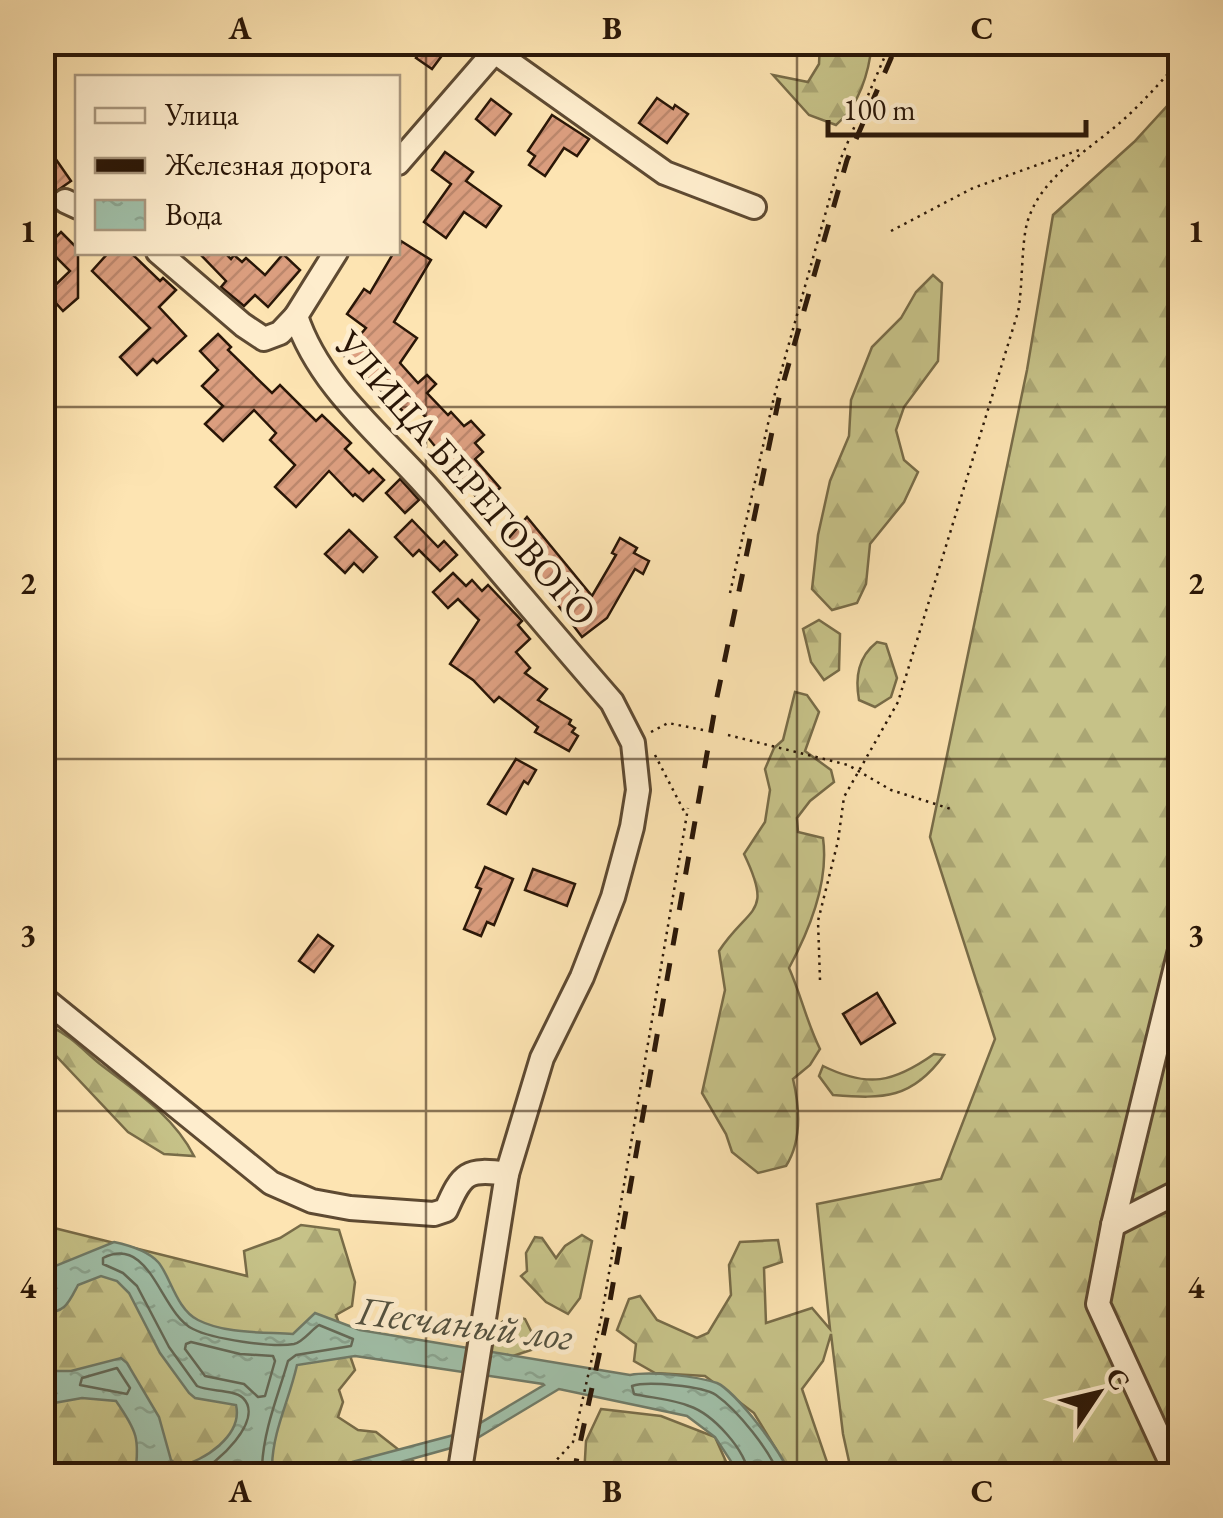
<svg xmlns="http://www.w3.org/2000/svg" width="1223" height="1518" font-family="'EB Garamond',serif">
<defs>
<pattern id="forest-firs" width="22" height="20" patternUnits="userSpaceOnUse" patternTransform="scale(2.5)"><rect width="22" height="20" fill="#c6c288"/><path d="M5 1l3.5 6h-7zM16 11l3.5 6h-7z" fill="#aaa674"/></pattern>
<pattern id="water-ripples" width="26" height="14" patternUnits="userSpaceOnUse" patternTransform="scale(2.5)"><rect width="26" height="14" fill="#a0bfa8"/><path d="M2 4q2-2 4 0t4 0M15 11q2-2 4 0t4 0" fill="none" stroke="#8aa38f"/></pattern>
<pattern id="building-hatch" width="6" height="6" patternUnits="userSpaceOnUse" patternTransform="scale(2.5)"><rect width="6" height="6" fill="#db9e7f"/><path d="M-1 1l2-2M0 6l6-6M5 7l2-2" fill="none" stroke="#bc876c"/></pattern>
</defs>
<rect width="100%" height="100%" fill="#fde4b2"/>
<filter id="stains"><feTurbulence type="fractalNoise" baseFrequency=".002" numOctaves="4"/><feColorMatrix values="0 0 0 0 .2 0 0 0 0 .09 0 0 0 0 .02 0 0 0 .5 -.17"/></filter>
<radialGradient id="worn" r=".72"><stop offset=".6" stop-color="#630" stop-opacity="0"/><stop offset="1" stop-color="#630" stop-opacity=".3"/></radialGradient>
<g fill="url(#forest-firs)" stroke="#786c48" stroke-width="2.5">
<path d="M820 43H872C869 73 859 106 836 125L809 115 773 75 808 82 819 64Z"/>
<polygon points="1180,92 1180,1475 852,1475 843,1434 831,1334 823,1361 802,1389 827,1462 819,1475 786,1475 776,1449 754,1413 725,1391 705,1376 655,1373 634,1361 636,1344 617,1330 629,1299 640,1296 657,1320 697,1338 708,1333 731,1295 729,1265 740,1242 778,1240 782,1262 764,1268 766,1323 812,1308 830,1329 817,1204 941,1179 995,1039 930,837 1027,370 1053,215 1134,142"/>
<polygon points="933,275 942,283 938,361 904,407 896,430 904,460 918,472 904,502 870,544 866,584 857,603 832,610 812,589 818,535 830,481 849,436 851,400 872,347 901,318 916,292"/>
<polygon points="819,620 840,634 839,670 824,680 811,662 803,629"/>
<path d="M877 642 886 644 897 678 891 697 875 707 859 700C855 677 858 657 877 642Z"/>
<path d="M795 692 807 695 819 712 805 751 831 770 834 782 810 801 797 818 798 832 823 838C829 881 809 931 789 968 801 995 807 1023 820 1049L810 1065 793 1079C800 1109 802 1141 786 1166L758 1173 732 1152 726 1134 702 1093 725 990 719 951C749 905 774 916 744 854L765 822 770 790 765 769 774 748 783 740Z"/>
<path d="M50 1026C71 1036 83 1050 100 1064 135 1091 173 1115 194 1156L164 1154 128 1132 43 1042Z"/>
<path d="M934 1054 944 1055C912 1099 884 1099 833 1095L819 1076 823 1066C868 1088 893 1083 934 1054Z"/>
<polygon points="42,1225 247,1276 244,1251 280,1238 301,1225 339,1230 355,1282 352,1306 336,1315 355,1370 339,1390 343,1402 338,1417 358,1430 376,1432 422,1468 422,1475 43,1475"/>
<polygon points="582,1235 592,1241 580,1298 568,1314 546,1302 521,1276 527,1271 526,1253 535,1237 542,1238 556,1258 565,1246"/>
<polygon points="513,1316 525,1319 535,1339 534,1349 507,1358 495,1356 486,1344 493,1334 503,1331 502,1322"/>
<polygon points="601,1409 661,1416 715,1437 732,1475 584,1476 586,1441"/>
</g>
<path fill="url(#water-ripples)" stroke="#707b68" stroke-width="2.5" fill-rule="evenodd" d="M114 1242C128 1245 148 1251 158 1262 170 1275 176 1309 198 1320 225 1334 263 1332 293 1334L315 1313 360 1330 630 1375C651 1371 696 1376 717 1383 734 1390 786 1456 789 1475H740L715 1437 687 1416 559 1389 469 1443 354 1475H135C140 1439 137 1431 116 1401L82 1398 43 1405V1371H71L121 1358 127 1363 159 1417 171 1460 178 1466C204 1462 243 1435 236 1405L195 1398 189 1393 160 1353 129 1293 117 1281 101 1276 78 1285C68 1304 65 1313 43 1313V1271ZM355 1356 543 1384 544 1385 465 1432 352 1462 272 1466C273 1430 289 1401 297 1365Z"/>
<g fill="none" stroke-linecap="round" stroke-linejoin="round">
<g stroke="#646a58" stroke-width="2.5">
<polygon points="191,1342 240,1354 273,1356 275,1361 265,1396 258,1397 244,1384 205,1376 185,1349 186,1344"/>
<polygon points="117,1368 130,1388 127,1394 80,1385 82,1378"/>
<path d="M181 1476C183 1475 196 1473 197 1473 216 1465 265 1420 243 1398 233 1389 209 1392 197 1386L169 1347 137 1286 123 1273 103 1264V1258C151 1234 160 1313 193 1329 212 1339 273 1348 294 1344 303 1342 311 1330 319 1325L353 1339 351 1346 296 1355 288 1361C278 1396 264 1428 262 1466L270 1476"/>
<path d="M749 1476C746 1450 713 1414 689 1406 672 1399 652 1398 634 1394L632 1386C647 1381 703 1386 716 1395 737 1410 771 1451 779 1476"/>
</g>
</g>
<g fill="url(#building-hatch)" stroke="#291607" stroke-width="2.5">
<polygon points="410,42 452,42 432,69 416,58 421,51"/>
<polygon points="657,98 673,109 675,105 688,114 667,143 639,123"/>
<polygon points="491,99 511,114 495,135 476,119"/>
<polygon points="552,115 589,139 577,156 564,148 545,176 529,165 535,156 528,151"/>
<polygon points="445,152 473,172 466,181 501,206 486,227 464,212 446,238 424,222 451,184 432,170"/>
<polygon points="55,158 71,181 51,195 42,185 42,169"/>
<polygon points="61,232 78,249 78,298 63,311 47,293 70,271 46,247"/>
<polygon points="401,241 431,260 394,322 417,338 400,363 418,383 427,375 436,384 427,393 448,415 451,412 464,426 471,421 484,435 475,443 483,452 475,459 500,488 482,504 425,434 434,426 415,406 406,414 343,355 366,328 347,314 364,289 370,293 394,252 398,252"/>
<polygon points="109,252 130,252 160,281 163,278 176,290 159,307 186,336 157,363 153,359 137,375 120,357 150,328 92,271"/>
<polygon points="198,252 224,252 231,259 234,255 242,262 246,258 265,275 283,254 300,270 268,307 255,295 244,306 221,287 226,281"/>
<polygon points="218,334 231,347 228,350 272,393 280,385 316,421 322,415 351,443 345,449 369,473 373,469 384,480 363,501 355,494 353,496 329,471 296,507 275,487 295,465 270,440 276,433 254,410 223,441 205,424 223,406 202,386 218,370 200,351"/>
<polygon points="400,479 419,500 405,513 386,493"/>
<polygon points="527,517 592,596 616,555 612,553 620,538 637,548 634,553 649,561 643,574 635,569 607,618 582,637 508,539"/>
<polygon points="412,520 438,547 444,541 457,555 440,571 419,550 413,556 395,537"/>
<polygon points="349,530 377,557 363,572 354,563 345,573 325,554"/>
<polygon points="453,573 466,586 472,580 482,591 488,585 522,621 518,625 530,639 516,652 530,668 525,673 547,689 538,700 571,720 569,724 575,728 572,732 578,736 569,751 535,732 538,727 499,697 494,702 473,680 450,664 479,620 458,599 448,608 433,592"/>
<polygon points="516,759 536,770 528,784 524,781 506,814 488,804"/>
<polygon points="485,867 513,879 494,925 487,922 481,936 464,929 481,889 476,887"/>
<polygon points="533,869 575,884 567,906 525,890"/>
<polygon points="318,935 333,946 314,972 299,961"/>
<polygon points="877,993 895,1023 861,1044 843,1014"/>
</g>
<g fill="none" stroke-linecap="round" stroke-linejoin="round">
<defs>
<g id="minor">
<polyline points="495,52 665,173 754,207"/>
<polyline points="398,163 503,42"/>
<polyline points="65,201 78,207"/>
<polyline points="158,252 243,325 264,339 280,333 296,316"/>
<path d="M336 252 296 316C319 387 383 436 431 491 492 561 551 632 612 702L633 743 638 790 632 827 613 897 582 977 542 1058 507 1174 459 1476"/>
<path d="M42 997 271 1183 312 1201 350 1208 434 1214 446 1210C462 1173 467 1168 507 1174"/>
<polyline points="1113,1225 1180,1191"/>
<polyline points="1177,1476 1098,1304 1113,1225 1180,950"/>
</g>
</defs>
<use href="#minor" stroke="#5e4a32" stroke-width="28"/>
<g stroke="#291607" stroke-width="2.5" stroke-dasharray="2.5 5" stroke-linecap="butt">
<polyline points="891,231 973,188 1082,149"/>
<polyline points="730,593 774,397 841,158 891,42"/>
<polyline points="651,732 668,723 703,730"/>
<polyline points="728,735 848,765 891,790 951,809"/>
<polyline points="655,755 686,815"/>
<path d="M820 980 818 921 838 841 844 797 898 702 1018 312C1023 286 1021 241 1028 220 1042 176 1089 150 1122 121 1143 102 1162 81 1180 60"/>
<polyline points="542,1476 573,1442 602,1314 688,808"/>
</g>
<use href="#minor" stroke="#feedcd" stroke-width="22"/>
<polyline stroke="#291607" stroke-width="5" stroke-dasharray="18 18" stroke-linecap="butt" points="573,1476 607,1318 717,697 779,398 847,160 898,42"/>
</g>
<path fill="none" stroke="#291607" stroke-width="2.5" stroke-opacity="0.55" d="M426 42V1476M797 42V1476M42 407H1180M42 759H1180M42 1111H1180"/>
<g text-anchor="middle" stroke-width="10" stroke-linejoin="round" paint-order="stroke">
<g font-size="38" fill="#291607" stroke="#feedcd">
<text transform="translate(466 478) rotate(49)" y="13">УЛИЦА БЕРЕГОВОГО</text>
</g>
<g font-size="40" font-style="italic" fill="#53513f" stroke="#feedcd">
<text transform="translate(465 1323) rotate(7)" y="14">Песчаный лог</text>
</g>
</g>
<rect width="1223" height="1518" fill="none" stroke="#fde4b2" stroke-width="110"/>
<rect x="75" y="75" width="325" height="180" fill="#feedcd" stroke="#a9977e" stroke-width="2.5"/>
<rect x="95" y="108" width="50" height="15" fill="#feedcd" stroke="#a9977e" stroke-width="2.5"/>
<text x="165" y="125" font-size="30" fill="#291607">Улица</text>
<rect x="95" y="158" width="50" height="15" fill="#291607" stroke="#a9977e" stroke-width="2.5"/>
<text x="165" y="175" font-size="30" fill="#291607">Железная дорога</text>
<rect x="95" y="200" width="50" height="30" fill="url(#water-ripples)" stroke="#a9977e" stroke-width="2.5"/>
<text x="165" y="225" font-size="30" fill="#291607">Вода</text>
<g transform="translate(1098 1393) rotate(55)" stroke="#feedcd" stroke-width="8" paint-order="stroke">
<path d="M0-8L18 38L0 25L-18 38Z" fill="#291607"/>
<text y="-15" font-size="28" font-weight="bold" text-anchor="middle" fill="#291607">С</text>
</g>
<path d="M828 120v15h258v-15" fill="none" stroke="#291607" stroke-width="5"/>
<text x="843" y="120" font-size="30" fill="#291607" stroke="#feedcd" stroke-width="8" paint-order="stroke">100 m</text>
<rect x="55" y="55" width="1113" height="1408" fill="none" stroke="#291607" stroke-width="4"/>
<g font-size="32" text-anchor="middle" font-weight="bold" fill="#291607">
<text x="240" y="39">A</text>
<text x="612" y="39">B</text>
<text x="982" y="39">C</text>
<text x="28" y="242">1</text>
<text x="1196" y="242">1</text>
<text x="28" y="594">2</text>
<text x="1196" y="594">2</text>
<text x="28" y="946">3</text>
<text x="1196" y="946">3</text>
<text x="28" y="1298">4</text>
<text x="1196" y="1298">4</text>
<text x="240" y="1502">A</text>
<text x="612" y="1502">B</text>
<text x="982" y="1502">C</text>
</g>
<rect width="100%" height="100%" filter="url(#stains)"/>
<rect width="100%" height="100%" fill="url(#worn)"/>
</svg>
